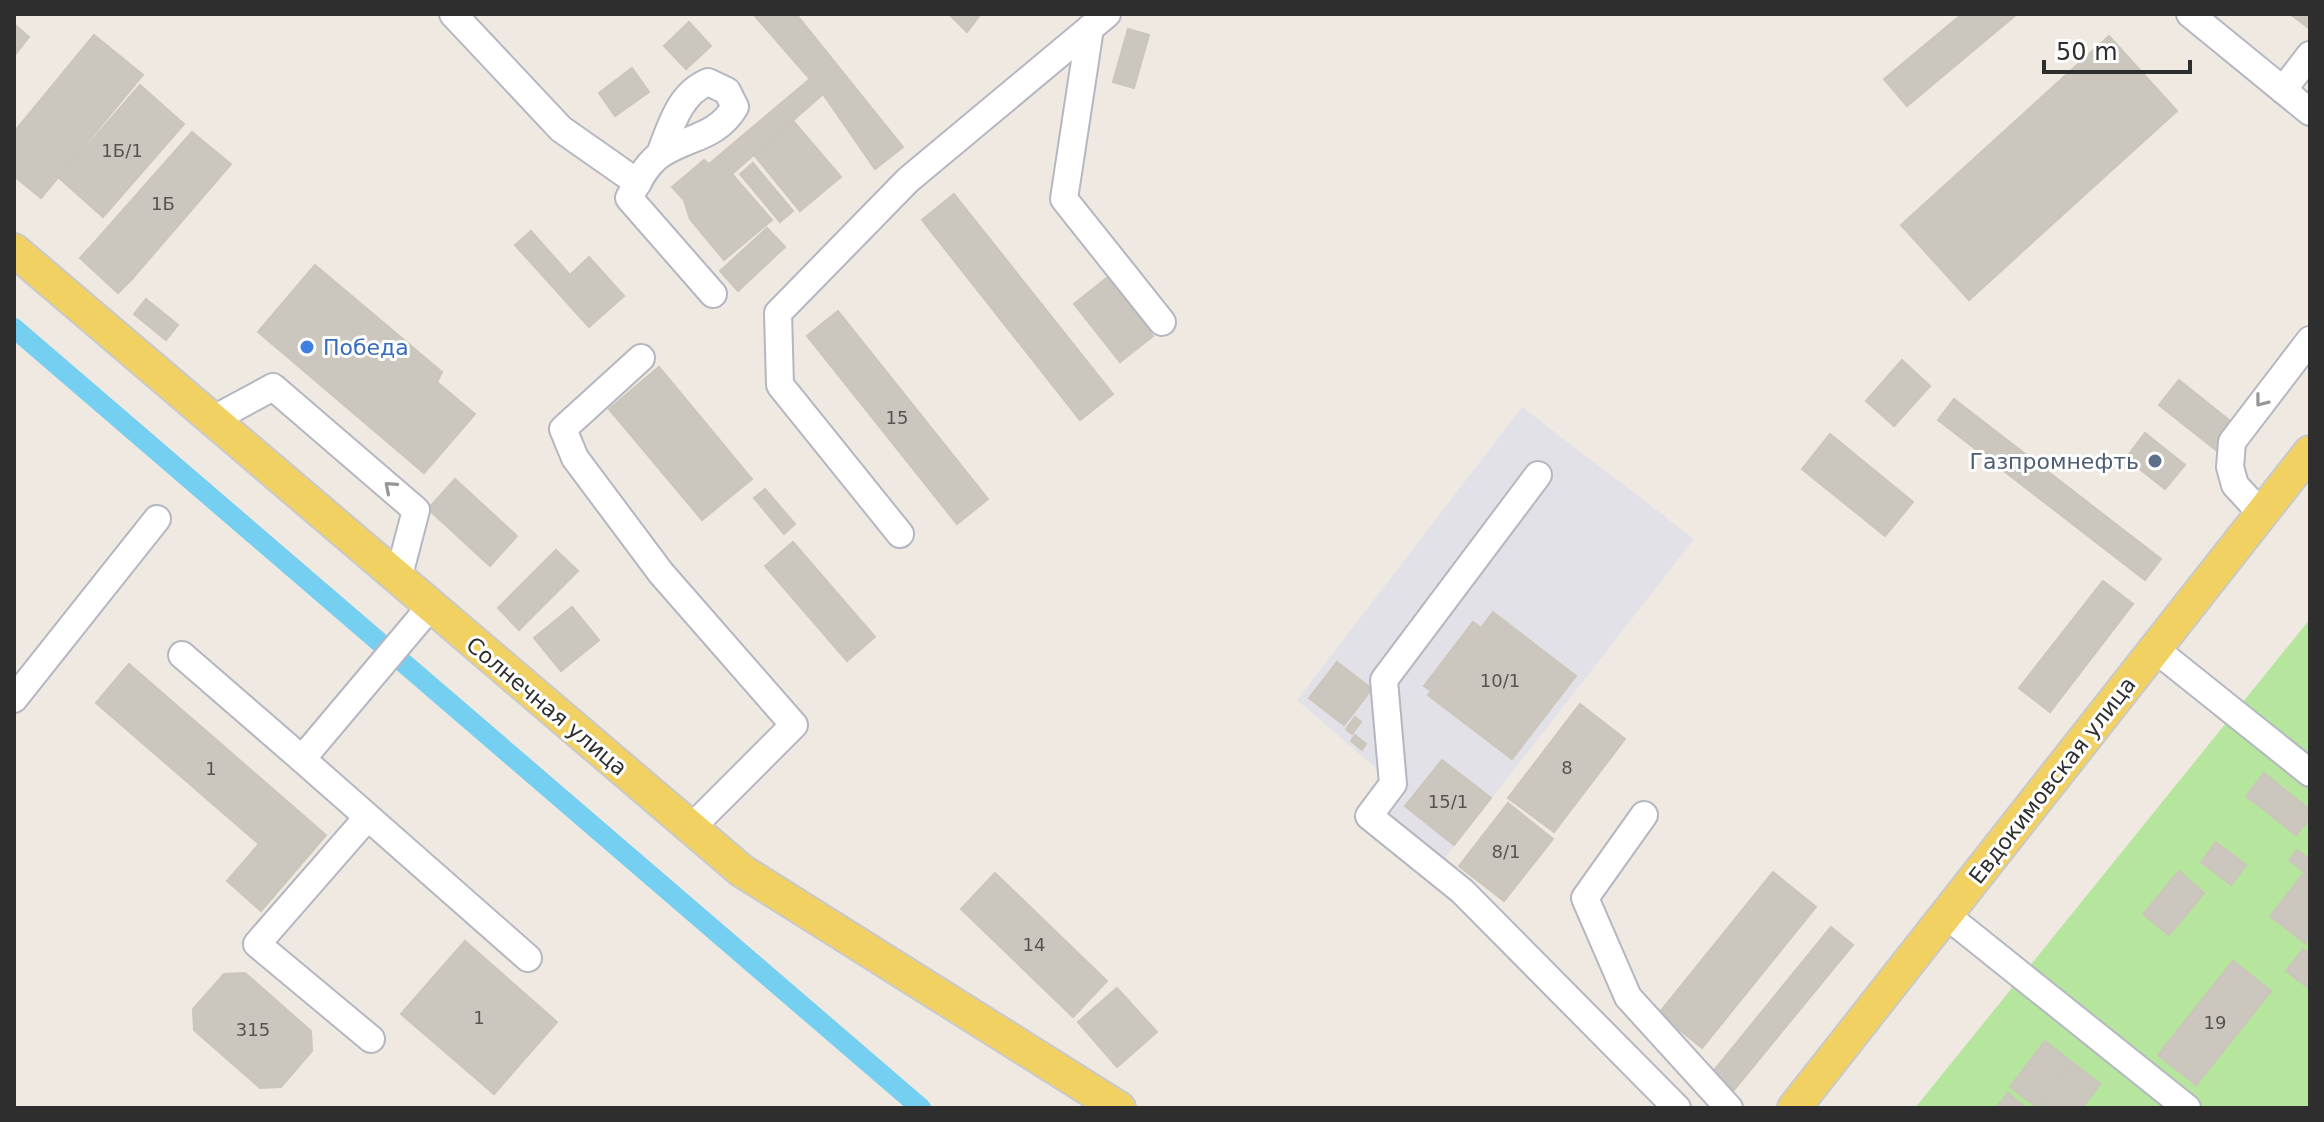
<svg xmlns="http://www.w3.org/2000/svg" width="2324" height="1122" font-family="'DejaVu Sans',sans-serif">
<rect width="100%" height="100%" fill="#efe9e1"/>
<polygon fill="#e3e1e8" points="1522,407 1694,539 1442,862 1387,818 1406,794 1297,700"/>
<polygon fill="#b6e59e" points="2310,619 2310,1108 1915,1108"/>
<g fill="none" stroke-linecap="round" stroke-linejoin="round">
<polyline stroke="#75cff0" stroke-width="20" points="14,328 921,1108"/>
</g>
<g fill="#cbc7bf" stroke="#cbc5ba" stroke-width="2">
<polygon points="753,14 796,14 903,147 875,169 823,94"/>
<polygon points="949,14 979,14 980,15 967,32"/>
<polygon points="1962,14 2017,14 1907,106 1884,79"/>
<polygon points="2290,14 2310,14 2310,29"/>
<polygon points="689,22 711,46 686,69 664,46"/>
<polygon points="14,24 29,37 14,56"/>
<polygon points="1128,29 1149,35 1134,88 1113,82"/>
<polygon points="94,35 143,75 41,198 14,176 14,132"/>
<polygon points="2109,36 2177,111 1969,300 1901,225"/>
<polygon points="632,68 649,92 615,116 599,93"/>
<polygon points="811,78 823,94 732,174 772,220 724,260 690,219 684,200 672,187 704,160 709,164"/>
<polygon points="140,85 184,124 103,217 59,178"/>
<polygon points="794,122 841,177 800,211 754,155"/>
<polygon points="192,132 231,164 132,279 93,244"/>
<polygon points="753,163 793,211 780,222 740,174"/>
<polygon points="954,194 1113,394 1080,420 922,220"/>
<polygon points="767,228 785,247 738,291 720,271"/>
<polygon points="531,231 570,275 589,257 624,296 589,327 515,245"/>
<polygon points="93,244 132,279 118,293 80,258"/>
<polygon points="315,265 442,372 437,382 475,414 424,473 258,332"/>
<polygon points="1108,277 1153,336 1120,362 1074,304"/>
<polygon points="146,299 178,325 166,340 134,314"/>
<polygon points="838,311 988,499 957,524 807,336"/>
<polygon points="1902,360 1930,386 1894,426 1866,401"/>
<polygon points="659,367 752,479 702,520 609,409"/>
<polygon points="2179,380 2250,437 2230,461 2159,405"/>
<polygon points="1954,399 2161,559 2145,580 1938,420"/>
<polygon points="2145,433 2185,465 2165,489 2126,458"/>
<polygon points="1830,434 1913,502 1885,536 1802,469"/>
<polygon points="455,479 517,536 490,566 428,509"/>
<polygon points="765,489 795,524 784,534 754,498"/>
<polygon points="793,542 875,637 847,661 765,566"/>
<polygon points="556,550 578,571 519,630 498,608"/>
<polygon points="2103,581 2133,604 2050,712 2019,688"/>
<polygon points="572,607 599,640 561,671 534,638"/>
<polygon points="1493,612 1576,676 1512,759 1428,695 1431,691 1424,686 1473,622 1481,628"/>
<polygon points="1337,662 1372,689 1344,725 1309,698"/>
<polygon points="129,664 326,835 261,911 227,881 259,844 96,703"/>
<polygon points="1580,704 1625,739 1554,832 1508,798"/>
<polygon points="1355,717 1361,722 1352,734 1346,729"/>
<polygon points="1355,735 1366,744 1362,750 1351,741"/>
<polygon points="1442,760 1491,798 1454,845 1405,806"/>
<polygon points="2264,773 2310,810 2310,818 2296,835 2246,796"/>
<polygon points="1508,803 1553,839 1504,901 1459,866"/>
<polygon points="2216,842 2246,865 2231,885 2201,862"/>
<polygon points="2297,850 2310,860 2310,877 2289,860"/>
<polygon points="2179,871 2204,893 2169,935 2143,914"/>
<polygon points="1773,872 1816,907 1702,1048 1659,1013"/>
<polygon points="995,873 1107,981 1073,1017 961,909"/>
<polygon points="2304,873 2310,878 2310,937 2305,943 2270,916"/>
<polygon points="1831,927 1853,945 1733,1091 1711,1074"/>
<polygon points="465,941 557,1022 494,1094 401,1014"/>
<polygon points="2303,949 2310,954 2310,989 2286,971"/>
<polygon points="2233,961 2271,991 2196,1085 2158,1055"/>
<polygon points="245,973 311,1031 312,1051 281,1087 260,1088 194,1030 193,1009 224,974"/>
<polygon points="1117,988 1157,1032 1117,1067 1078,1022"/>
<polygon points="2045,1041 2072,1062 2037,1107 2010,1087"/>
<polygon points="2072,1062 2100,1084 2082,1108 2038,1108"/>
<polygon points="2008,1093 2026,1108 1996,1108"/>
</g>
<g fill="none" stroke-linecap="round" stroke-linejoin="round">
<defs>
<g id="minor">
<polyline points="453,14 561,129 638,183"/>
<polyline points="2190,14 2310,112"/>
<polyline points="1090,28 1064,199 1162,322"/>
<polyline points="2283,90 2310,55"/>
<path d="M660 154C671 126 679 94 708 82L727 91 735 107C715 140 685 136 657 157 644 168 637 184 629 198L713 294"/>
<polyline points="641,358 563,429 575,458 661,573 794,725 691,828"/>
<polyline points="212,420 273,387 416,510 398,579"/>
<polyline points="1538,475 1384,680 1393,784 1369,816 1462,891 1677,1108"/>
<polyline points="2262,514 2235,485 2230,467 2232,442 2310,340"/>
<polyline points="900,534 780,385 778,313 908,180 1107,14"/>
<polyline points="430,607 302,759 528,958"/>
<polyline points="2155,649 2310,773"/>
<polyline points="182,655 302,759"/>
<polyline points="14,699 157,519"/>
<polyline points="1644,815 1585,898 1628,997 1729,1108"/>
<polyline points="366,819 257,944 371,1039"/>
<polyline points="1946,915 2187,1108"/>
</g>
<g id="major">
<polyline points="14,250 742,871 1119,1108"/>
<polyline points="1794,1108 2310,452"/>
</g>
</defs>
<use href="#minor" stroke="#b4b7c1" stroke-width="30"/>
<use href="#major" stroke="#c9c9c9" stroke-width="36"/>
<use href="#minor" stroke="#fff" stroke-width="26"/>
<use href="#major" stroke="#f2d163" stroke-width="32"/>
</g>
<defs><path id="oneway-chevron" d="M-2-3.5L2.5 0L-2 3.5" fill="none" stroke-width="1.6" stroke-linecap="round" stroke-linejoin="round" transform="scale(2)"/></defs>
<g stroke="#969696">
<use href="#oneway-chevron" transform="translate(2261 401) rotate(128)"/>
<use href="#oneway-chevron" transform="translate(390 487) rotate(-139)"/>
</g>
<circle fill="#3f7fe0" stroke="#fff" stroke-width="3" cx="307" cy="347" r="8"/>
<circle fill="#5c6f8a" stroke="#fff" stroke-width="3" cx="2155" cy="461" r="8"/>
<g text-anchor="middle" stroke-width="6" stroke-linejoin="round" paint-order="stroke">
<g font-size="18" fill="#555452">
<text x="122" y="157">1Б/1</text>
<text x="163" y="210">1Б</text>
<text x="897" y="424">15</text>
<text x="1500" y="687">10/1</text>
<text x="1567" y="774">8</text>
<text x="211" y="775">1</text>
<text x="1448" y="808">15/1</text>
<text x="1506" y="858">8/1</text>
<text x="1034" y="951">14</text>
<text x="479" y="1024">1</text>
<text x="2215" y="1029">19</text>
<text x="253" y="1036">315</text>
</g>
<g font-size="22" fill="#366cbe" stroke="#fff" text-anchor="start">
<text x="323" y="355">Победа</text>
</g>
<g font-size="22" fill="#4e5e75" stroke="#fff" text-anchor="end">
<text x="2139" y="469">Газпромнефть</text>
</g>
<g font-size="22" fill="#2e2e2e" stroke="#fff">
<text transform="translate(547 706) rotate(40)" y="8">Солнечная улица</text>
<text transform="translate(2052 780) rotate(-52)" y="8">Евдокимовская улица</text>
</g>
</g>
<rect width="2324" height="1122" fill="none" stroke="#2e2e2e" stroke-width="32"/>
<path d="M2044 60v12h146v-12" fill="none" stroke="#2e2e2e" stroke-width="4"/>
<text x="2056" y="60" font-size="24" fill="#2e2e2e" stroke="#ffffff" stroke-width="6" paint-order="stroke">50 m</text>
</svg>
